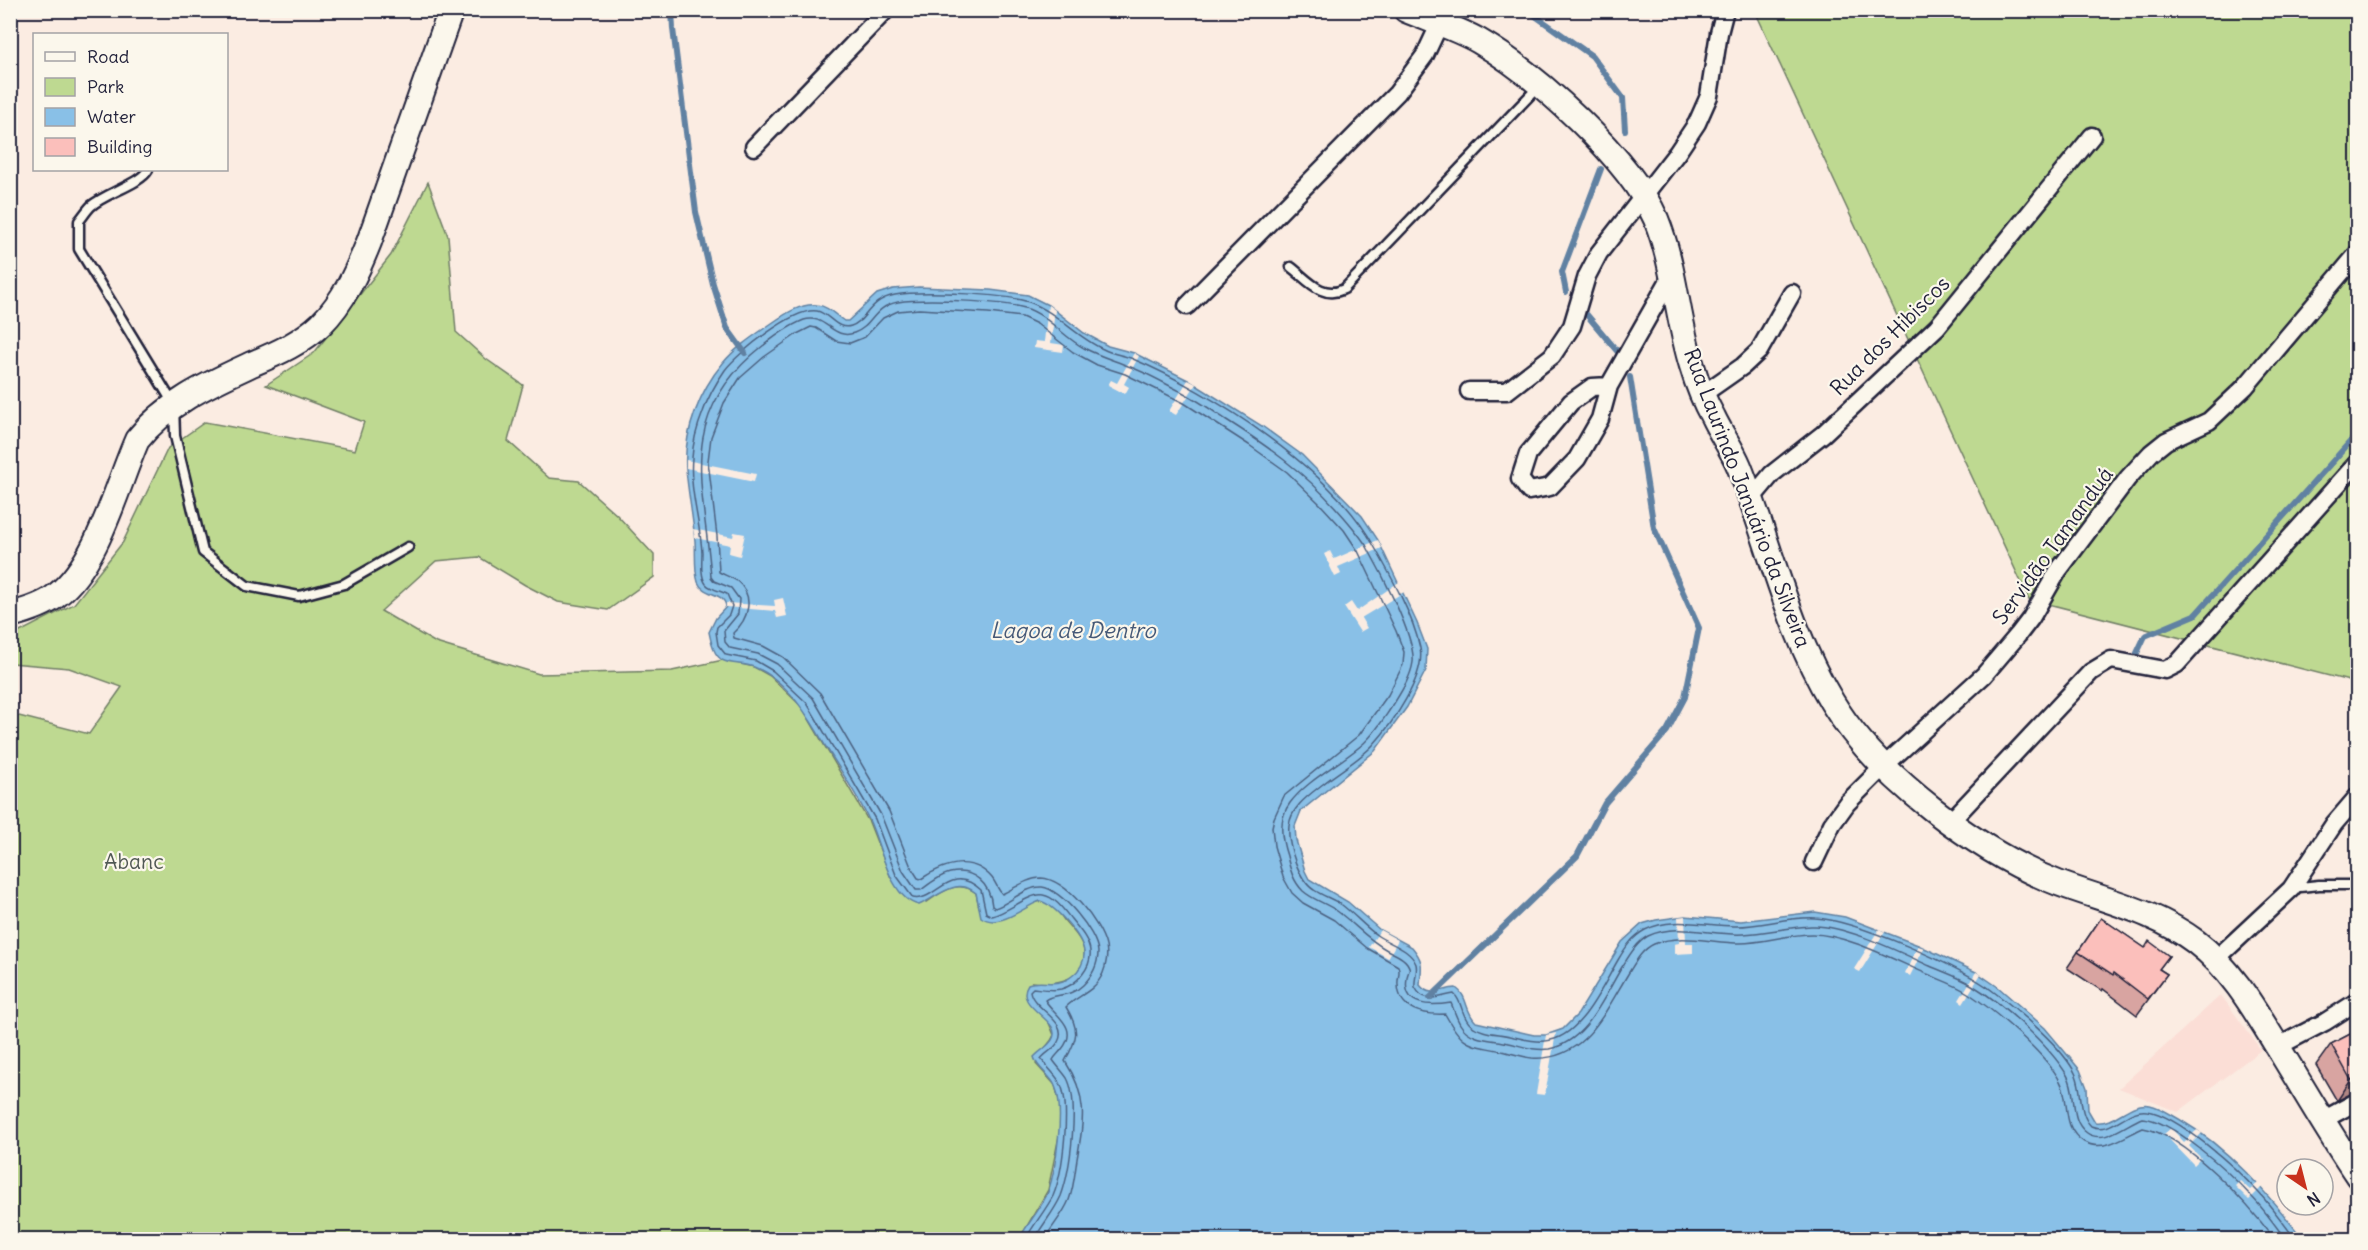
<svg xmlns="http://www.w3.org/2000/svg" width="2368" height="1250" font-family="Delius,sans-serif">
<rect width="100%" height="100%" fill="#fbece2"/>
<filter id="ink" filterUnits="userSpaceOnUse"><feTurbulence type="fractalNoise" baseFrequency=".0167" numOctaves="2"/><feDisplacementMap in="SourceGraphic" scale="12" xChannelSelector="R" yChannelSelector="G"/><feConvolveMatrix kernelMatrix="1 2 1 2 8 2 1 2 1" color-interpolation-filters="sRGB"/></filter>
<g filter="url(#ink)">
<polygon fill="#fbded6" points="2221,995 2261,1050 2178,1112 2119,1088"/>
<g fill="#bed991" stroke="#707e66" stroke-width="1.5">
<polygon points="1755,11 2357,11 2357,683 2029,599"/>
<path d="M428 182 448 236 456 332 486 359 523 385 508 441 549 478 579 481 617 515 654 555V577L608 610 558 602 525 585 479 557 436 561 381 611 436 643 539 674 672 671 723 660 754 667 770 676 802 707 869 822 891 878 927 902C943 891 959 879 976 893L979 907C996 906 1014 907 1030 904 1035 903 1038 900 1044 902 1052 903 1060 914 1064 920 1071 929 1083 940 1084 952 1088 981 1053 985 1032 982L1054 1035C1049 1048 1041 1046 1036 1064L1055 1085 1060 1104V1131L1048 1190 1019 1240H11V714L89 734 122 687 69 668 11 663 12 636 74 604 123 542 168 448 205 422 355 450 364 422 266 385 314 353 391 255Z"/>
</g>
<path fill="#89c0e7" stroke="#6081a2" stroke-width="1.5" d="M919 287 990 290 1028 295 1048 305 1084 333 1108 346 1134 353 1188 380 1262 426 1302 455 1362 516 1378 540 1417 623 1427 649 1426 670 1407 707 1375 751 1301 811 1295 826 1296 840 1305 871 1309 879 1348 902 1380 930 1412 947C1425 963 1421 967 1420 985 1430 999 1443 988 1456 988 1468 996 1465 1012 1476 1022L1534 1035H1546L1563 1029 1578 1014 1622 942 1642 924 1656 920 1685 916 1741 921 1815 912 1845 917 1918 945 1976 972 1998 987 2045 1028 2080 1070 2087 1088 2088 1110 2095 1122C2115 1125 2129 1101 2150 1105 2160 1107 2170 1114 2179 1119 2229 1148 2268 1194 2303 1239H1019C1028 1223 1041 1209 1048 1192 1056 1169 1065 1109 1055 1086 1051 1075 1037 1069 1034 1057 1039 1051 1048 1047 1052 1040 1065 1020 1012 1008 1028 984 1043 978 1056 989 1072 976 1079 971 1085 962 1084 952 1083 937 1055 905 1040 901 1023 907 999 930 981 917L976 893C956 876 938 897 919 905 890 899 881 846 870 822 858 796 841 771 826 747 810 718 786 679 754 667 744 663 731 665 722 660 713 654 711 641 709 632L716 618 726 607C725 592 703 596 698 582 694 570 696 553 695 541 693 517 688 493 686 469 683 433 700 390 723 363 736 347 755 335 772 323 785 314 801 303 817 305 828 306 835 315 844 321H848L877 294 893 289Z"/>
<g fill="#fbece2">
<polygon points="1048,305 1055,310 1051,343 1064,345 1063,352 1034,348 1035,341 1044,342"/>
<polygon points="1134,353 1139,356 1124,384 1129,387 1125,394 1108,385 1111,380 1117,383"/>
<polygon points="1188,380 1196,384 1176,415 1169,411"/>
<polygon points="686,460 756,474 754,482 686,468"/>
<polygon points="693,529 733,537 734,532 745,534 740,556 729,553 730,545 695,538"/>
<polygon points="1378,540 1382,548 1338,567 1341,574 1335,577 1324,554 1330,551 1334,559"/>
<polygon points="1399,582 1404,592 1361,618 1367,628 1360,632 1344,607 1351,602 1357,611"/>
<polygon points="783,598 787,616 777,618 775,611 726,607 726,603 775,606 774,600"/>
<polygon points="1685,916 1686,943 1693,943 1693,953 1674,954 1674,944 1679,943 1678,917"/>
<polygon points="1879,929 1885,932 1860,972 1854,969"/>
<polygon points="1380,930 1398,940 1388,958 1369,947"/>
<polygon points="1918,946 1924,948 1910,976 1905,973"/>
<polygon points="1976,972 1981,974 1963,1003 1959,1000"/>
<polygon points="1556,1033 1545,1095 1536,1094 1546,1035"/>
<polygon points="2171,1128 2184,1142 2197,1130 2202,1133 2189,1146 2201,1158 2194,1165 2164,1134"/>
<polygon points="2240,1181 2250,1190 2258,1183 2262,1187 2249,1200 2235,1186"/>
</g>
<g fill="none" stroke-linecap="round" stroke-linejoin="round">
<g stroke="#4b6180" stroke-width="1.5">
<path d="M1025 1240C1034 1224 1045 1211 1053 1196 1063 1173 1072 1102 1059 1081 1054 1073 1047 1067 1041 1059 1045 1053 1054 1050 1058 1042 1070 1020 1033 1010 1030 991L1033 988C1042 989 1052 991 1061 989 1077 985 1092 967 1090 951 1089 939 1078 928 1071 919 1064 910 1055 897 1043 895 1029 893 1007 913 992 916L986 913 981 890C950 861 935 903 913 898L896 875 875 819 807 703 773 671 756 661 726 655 718 645 716 632 717 627 729 615 732 606 727 594C720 591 710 589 706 584 700 576 702 561 702 552 700 521 689 489 692 458 693 441 697 427 703 412 708 397 716 383 725 370 738 353 794 307 817 311 829 313 837 331 851 326 867 321 868 300 895 295 920 290 1006 294 1029 302 1057 312 1076 337 1103 349 1112 354 1123 355 1133 359 1210 391 1334 471 1374 546 1391 576 1413 615 1420 648 1426 676 1392 724 1373 745 1359 760 1339 771 1323 784 1309 795 1291 807 1289 826 1287 844 1299 881 1314 890 1323 896 1333 899 1342 905 1355 915 1365 927 1378 936 1390 944 1410 949 1416 964 1418 972 1414 979 1415 987 1424 1005 1439 996 1454 994 1463 1002 1461 1017 1471 1025 1482 1034 1500 1033 1514 1037 1524 1039 1534 1042 1545 1041 1580 1039 1602 987 1618 960 1625 948 1632 937 1645 930 1671 916 1706 926 1734 926 1761 927 1788 916 1815 918 1855 920 1963 967 1994 992 2018 1010 2064 1048 2076 1075 2083 1092 2078 1113 2091 1126 2112 1135 2126 1108 2147 1111 2178 1115 2237 1169 2258 1192 2272 1207 2284 1224 2296 1240"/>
<path d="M1034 1240C1042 1225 1054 1212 1061 1196 1070 1172 1080 1102 1067 1078 1063 1072 1057 1066 1053 1060 1055 1056 1059 1053 1062 1049 1080 1027 1054 1015 1045 1000 1055 993 1070 998 1083 985 1093 975 1098 965 1098 952 1097 932 1061 889 1042 887 1026 886 1010 903 995 908L992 906C990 884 974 868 950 873 940 875 929 884 921 890H916L903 871 881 815 813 698 777 664 758 654 730 648 725 642 724 631 738 614 739 599 731 588 714 581 711 577C705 490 676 423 752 355 767 342 786 327 804 320 825 313 833 341 854 333 874 326 872 307 898 302 923 298 1001 301 1025 308 1048 315 1063 337 1084 348 1099 356 1113 360 1128 366 1145 372 1162 382 1178 390 1195 398 1210 409 1225 419 1266 445 1304 472 1336 508 1347 520 1357 532 1366 545 1379 568 1416 638 1413 662 1411 677 1401 692 1393 705 1384 718 1376 732 1364 743 1342 763 1308 779 1290 803 1278 819 1281 838 1287 856 1290 869 1293 881 1303 891 1313 900 1326 903 1337 911 1355 924 1367 939 1387 950 1394 954 1402 956 1407 963 1412 971 1408 969 1407 978 1402 1008 1432 1006 1451 1003 1454 1010 1456 1017 1460 1024 1470 1041 1492 1039 1509 1043 1522 1046 1535 1051 1549 1049 1587 1042 1604 996 1622 967 1629 956 1636 943 1648 936 1677 922 1713 936 1743 934 1766 933 1788 927 1811 926 1844 924 1899 952 1930 966 1944 972 1959 977 1972 985 2002 1003 2049 1045 2067 1075 2078 1092 2068 1120 2087 1133 2104 1145 2126 1124 2142 1118 2172 1119 2230 1173 2251 1196 2264 1209 2275 1225 2286 1240"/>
<path d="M1044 1240C1052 1226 1063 1215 1069 1200 1074 1187 1075 1172 1077 1159 1084 1120 1088 1096 1065 1061 1078 1038 1080 1030 1066 1007 1078 995 1095 992 1103 973 1106 966 1108 954 1106 946 1101 923 1066 879 1041 878 1027 878 1014 889 1002 894 998 890 996 883 992 878 971 854 944 864 921 879L918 878 911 867 889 811 820 693 783 657 763 646 734 638 733 633C749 619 755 596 737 581 731 577 724 575 719 572L717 536 708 461 711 437 724 403 740 378 764 357 797 334 811 327 816 328 836 341 850 343 865 337 883 318 898 311 919 309 988 313 1022 317 1037 324 1073 352 1097 365 1125 374 1184 403 1249 445 1287 472 1321 505 1344 530 1358 551 1396 631 1404 652 1403 665 1388 695 1359 735 1284 796 1274 818 1272 827 1274 846 1283 877 1292 893 1303 903 1334 920 1367 948 1398 966C1401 972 1397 978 1398 985 1399 1011 1424 1015 1445 1014 1465 1050 1469 1043 1506 1052 1514 1054 1523 1057 1532 1058 1584 1062 1605 1012 1628 974 1635 963 1641 950 1654 944 1681 933 1712 943 1740 943 1764 943 1788 934 1812 934 1846 934 1896 961 1927 974 1941 980 1956 985 1968 993 1995 1011 2045 1053 2060 1081 2071 1100 2060 1128 2084 1142 2104 1153 2125 1136 2143 1128 2186 1135 2249 1205 2275 1240"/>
</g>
<g stroke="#6081a2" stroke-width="6">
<polyline points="672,10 673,29 696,212 713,284 727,328 745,353"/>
<polyline points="1527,10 1592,56 1623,98 1625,130"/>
<polyline points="1566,292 1562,272 1601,169"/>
<polyline points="1587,315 1617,351"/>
<polyline points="2137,653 2145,636 2195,615 2358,433"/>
<polyline points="1430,998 1577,856 1605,803 1667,731 1685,697 1699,628 1654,528 1630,377"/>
</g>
<defs>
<g id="lane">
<path d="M148 170C140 184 106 193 91 206 87 210 83 216 79 221V249L174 405 175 436 203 552 247 586 299 596 344 584 408 547"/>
<path d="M1291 267C1308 280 1322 300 1344 289L1539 86"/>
<polyline points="2291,888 2319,885 2358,885"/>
</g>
<g id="street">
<polyline points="754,147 886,10"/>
<polyline points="1187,306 1397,93 1425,55 1440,23"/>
<polyline points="1609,386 1592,387 1571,402 1528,454 1520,479 1529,491 1550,487 1577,459 1600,419 1609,386 1672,275"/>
<polyline points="1469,391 1507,391 1552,356 1572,326 1587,276 1599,253 1677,153 1697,123 1709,96 1719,33 1725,10"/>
<polyline points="1703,394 1743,366 1759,351 1792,293"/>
<polyline points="1751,499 1772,474 1823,434 1937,327 2092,136"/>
<polyline points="1950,822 2091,672 2111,660 2165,670 2177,664 2358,462"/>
<polyline points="1814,862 1832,824 1847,803 1885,765 1984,675 2018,635 2031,618 2058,571 2128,478 2151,453 2166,441 2209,421 2245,387 2358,253"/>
<polyline points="2216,959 2291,889 2334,824 2358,796"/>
<polyline points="2277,1047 2325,1022 2358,1001"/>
<polyline points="2323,1120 2358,1101"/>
</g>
<g id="secondary">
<path d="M1406 10C1430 20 1456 28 1479 41 1537 75 1629 158 1656 219 1675 266 1677 318 1692 366 1697 383 1704 401 1713 417 1721 434 1732 449 1739 466 1770 544 1788 630 1832 702 1876 775 1979 853 2058 883 2106 901 2155 911 2196 942 2230 968 2252 1005 2274 1041 2302 1086 2328 1132 2358 1176"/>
<path d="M10 615C26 611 45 605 57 595 98 563 116 488 137 440 167 402 211 383 254 363 278 353 302 342 321 324 344 301 357 272 369 242L451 10"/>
</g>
</defs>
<use href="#lane" stroke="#22223b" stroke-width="13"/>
<use href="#street" stroke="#22223b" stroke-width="21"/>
<use href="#secondary" stroke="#22223b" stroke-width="28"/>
<use href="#lane" stroke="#fbf7ec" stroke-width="8"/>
<use href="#street" stroke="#fbf7ec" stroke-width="16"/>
<use href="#secondary" stroke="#fbf7ec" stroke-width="24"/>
</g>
<g fill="#d8a4a1" stroke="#22223b" stroke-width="1.5">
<polygon points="2101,918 2145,948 2169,956 2159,969 2167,974 2137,1015 2103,989 2102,991 2067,968"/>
<polygon points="2358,1030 2358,1092 2354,1092 2337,1101 2316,1065 2331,1044"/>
</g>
<polygon fill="#b08683" stroke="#22223b" stroke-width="1.5" points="2358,1076 2358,1092 2354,1092 2337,1101 2351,1080"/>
<g fill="#fbbfbb" stroke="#22223b" stroke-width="1.5">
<polygon points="2101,918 2145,948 2149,941 2169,956 2159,969 2167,974 2148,999 2114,973 2113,975 2078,952"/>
<polygon points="2358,1030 2358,1076 2351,1080 2331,1044"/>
</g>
</g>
<g text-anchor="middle" stroke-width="4.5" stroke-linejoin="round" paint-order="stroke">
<g font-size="21" fill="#22223b" stroke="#fbf7ec">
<text transform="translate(1890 336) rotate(-45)" y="7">Rua dos Hibiscos</text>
<text transform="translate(1747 498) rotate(69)" y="7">Rua Laurindo Januário da Silveira</text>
<text transform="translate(2053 546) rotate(-54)" y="7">Servidão Tamanduá</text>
</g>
<g font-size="21" fill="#515955" stroke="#fbf7ec">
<text x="134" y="869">Abanc</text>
</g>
<g font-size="22" font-style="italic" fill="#465977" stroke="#fbf7ec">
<text x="1073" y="638">Lagoa de Dentro</text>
</g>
</g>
<rect width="2368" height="1250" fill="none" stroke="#fbf7ec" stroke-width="36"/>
<rect x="18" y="18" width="2332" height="1214" fill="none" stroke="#22223b" stroke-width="2" filter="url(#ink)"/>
<rect x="33" y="33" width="195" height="138" fill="#fbf7ec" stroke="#a4a2a5" stroke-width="1.5"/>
<rect x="45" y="52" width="30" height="9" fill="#fbf7ec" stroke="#a4a2a5" stroke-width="1.5"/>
<text x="87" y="63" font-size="18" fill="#22223b">Road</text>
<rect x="45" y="78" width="30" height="18" fill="#bed991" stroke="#a4a2a5" stroke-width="1.5"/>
<text x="87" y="93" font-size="18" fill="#22223b">Park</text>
<rect x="45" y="108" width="30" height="18" fill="#89c0e7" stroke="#a4a2a5" stroke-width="1.5"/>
<text x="87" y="123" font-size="18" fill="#22223b">Water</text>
<rect x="45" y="138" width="30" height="18" fill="#fbbfbb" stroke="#a4a2a5" stroke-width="1.5"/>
<text x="87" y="153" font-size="18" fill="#22223b">Building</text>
<g transform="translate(2305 1187) rotate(145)"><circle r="28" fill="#fbf7ec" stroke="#a4a2a5" stroke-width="1.5"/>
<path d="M0-4.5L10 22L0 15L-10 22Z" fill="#c8321e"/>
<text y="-9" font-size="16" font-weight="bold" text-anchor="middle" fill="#22223b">N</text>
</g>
</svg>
